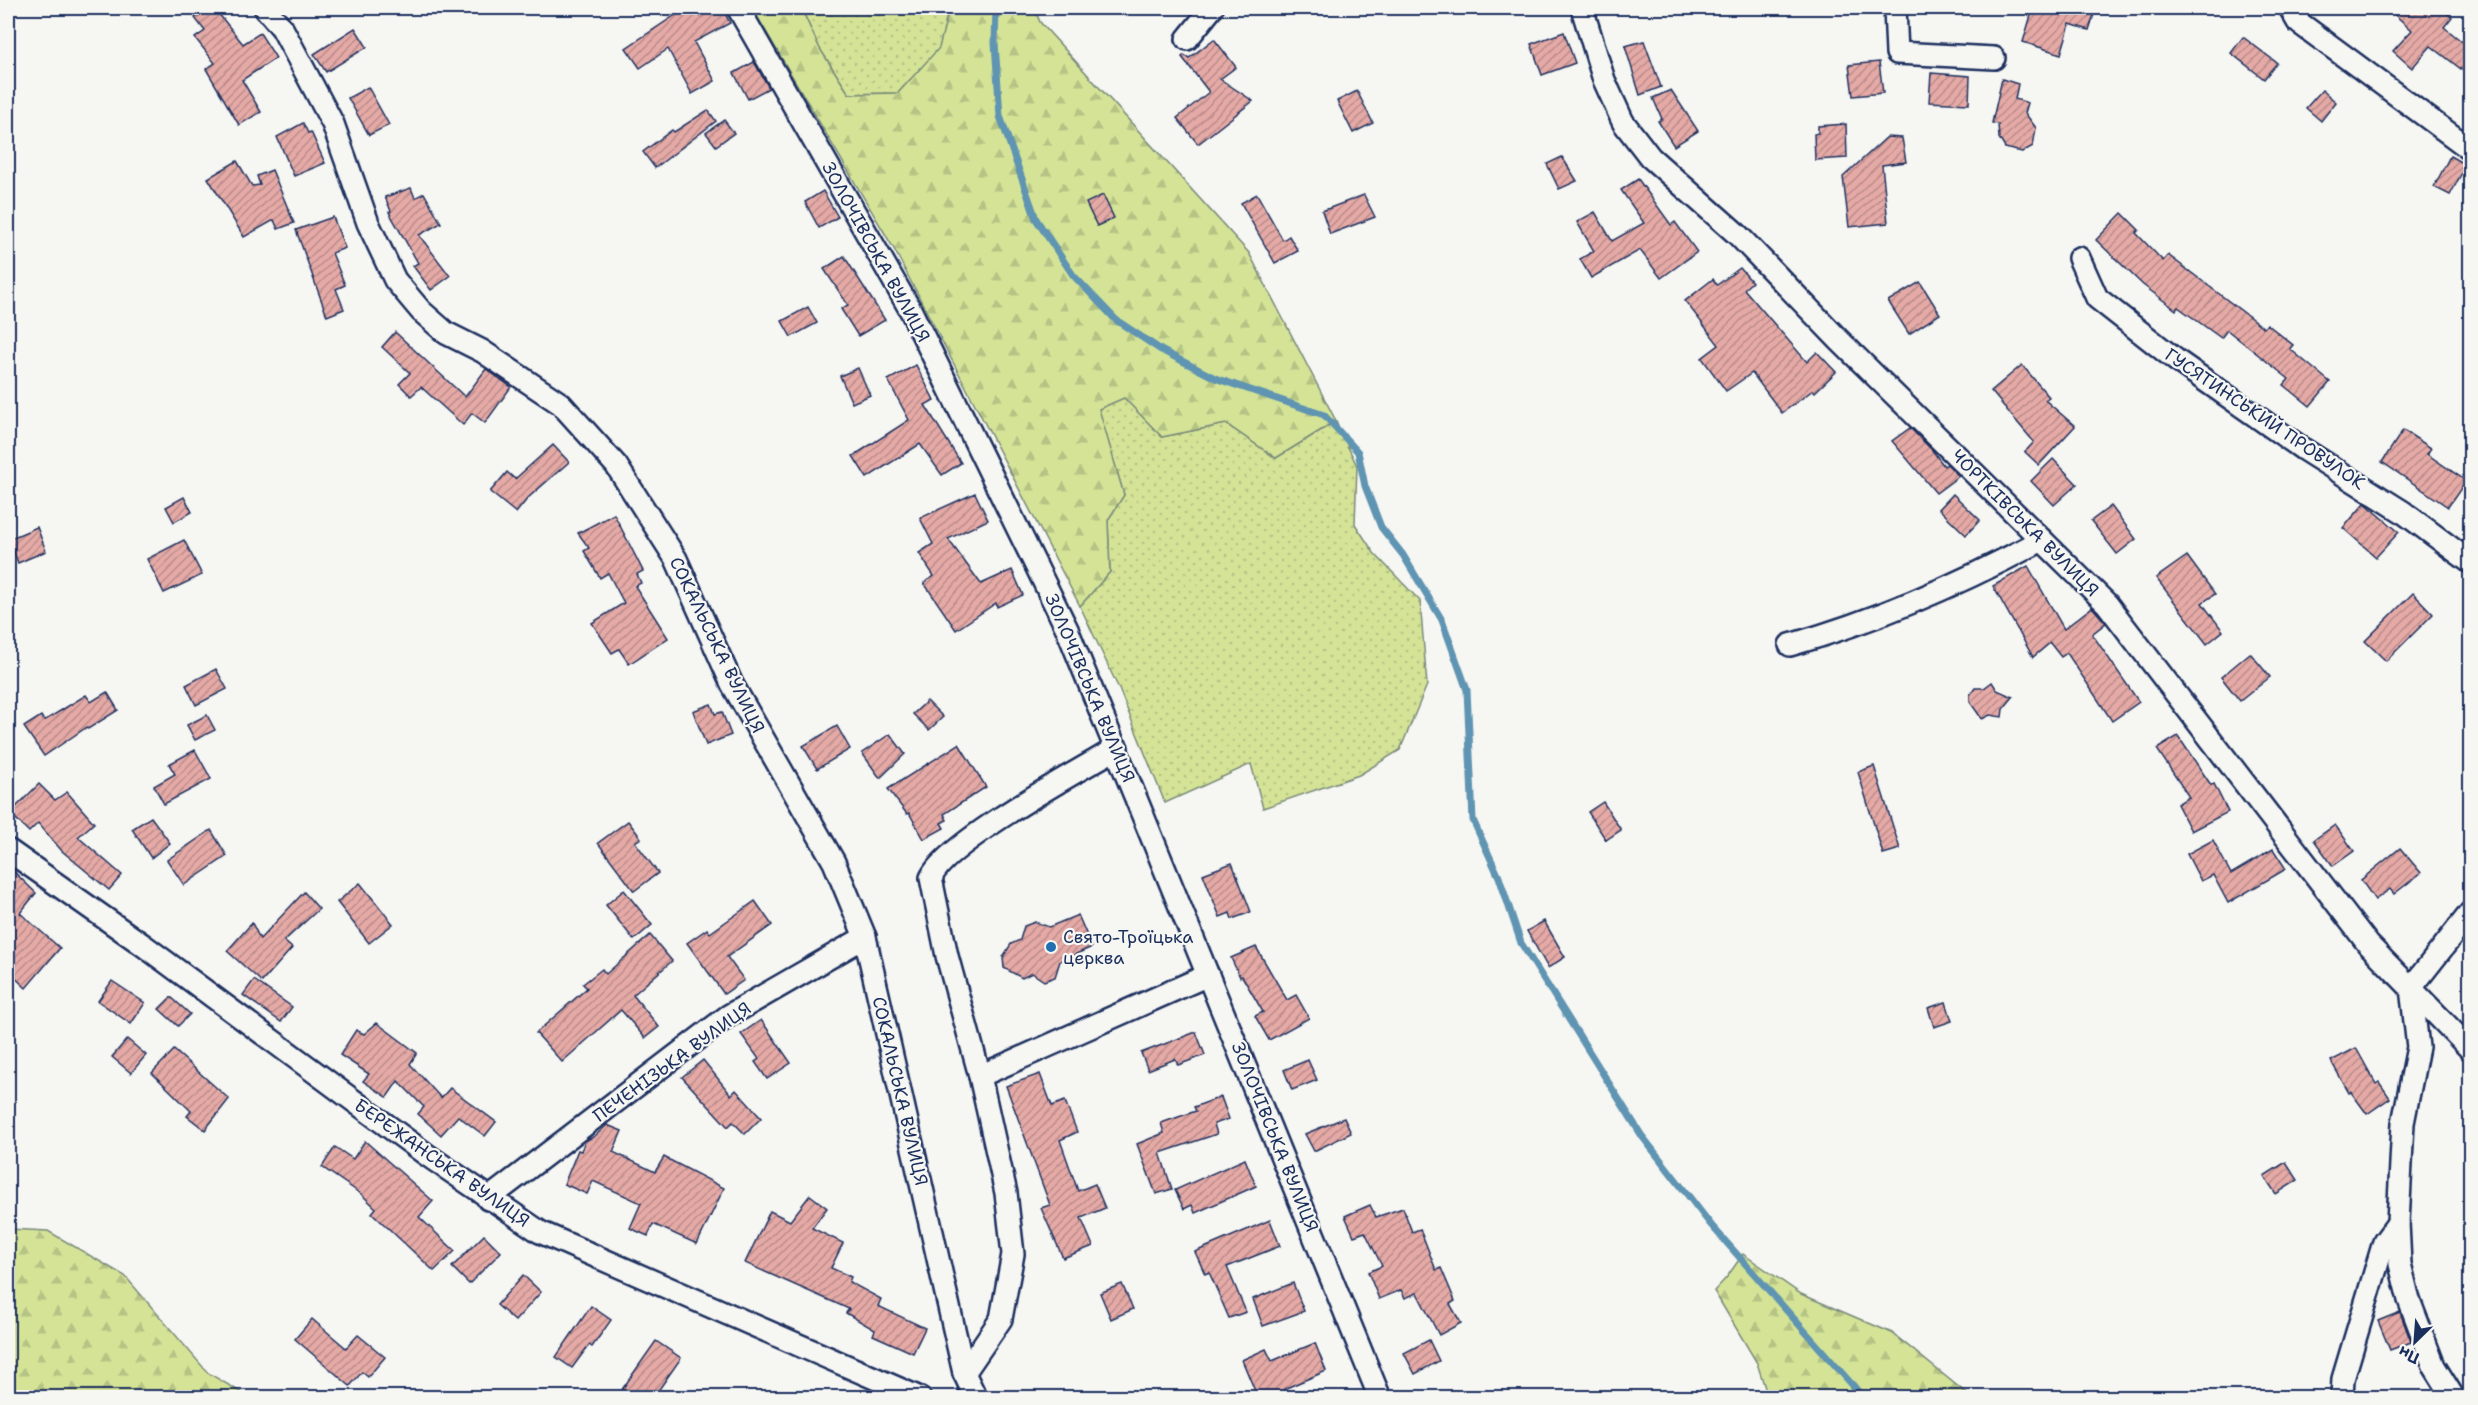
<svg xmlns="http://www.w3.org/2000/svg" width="2478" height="1405" font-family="'Shantell Sans',sans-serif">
<defs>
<pattern id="grass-dots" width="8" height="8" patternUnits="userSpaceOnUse" patternTransform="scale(1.5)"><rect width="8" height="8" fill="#d4e396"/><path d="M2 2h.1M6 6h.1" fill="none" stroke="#b5c384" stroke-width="1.8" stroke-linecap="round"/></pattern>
<pattern id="forest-firs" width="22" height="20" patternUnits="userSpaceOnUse" patternTransform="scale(1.5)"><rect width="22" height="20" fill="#d4e396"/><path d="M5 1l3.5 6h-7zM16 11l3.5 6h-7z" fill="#b5c384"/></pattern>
<pattern id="building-hatch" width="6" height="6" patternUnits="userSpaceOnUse" patternTransform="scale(1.5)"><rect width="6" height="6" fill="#e5aaa6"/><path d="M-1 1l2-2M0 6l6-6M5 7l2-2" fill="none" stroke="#b98b8a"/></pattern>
</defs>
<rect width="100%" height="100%" fill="#f6f6f2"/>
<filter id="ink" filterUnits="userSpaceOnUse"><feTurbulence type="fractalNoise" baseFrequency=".0167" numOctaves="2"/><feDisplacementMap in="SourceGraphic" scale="12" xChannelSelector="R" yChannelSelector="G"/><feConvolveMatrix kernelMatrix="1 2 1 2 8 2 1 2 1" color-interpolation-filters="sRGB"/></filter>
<g filter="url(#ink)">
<g fill="url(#grass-dots)" stroke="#78897a" stroke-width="1.5">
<polygon points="801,8 949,8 940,48 898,93 849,94 820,49"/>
<polygon points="1124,397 1162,437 1226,424 1276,458 1336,421 1357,466 1355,524 1374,553 1420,601 1427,685 1400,750 1359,775 1263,808 1251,764 1165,803 1119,689 1080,606 1110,572 1108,520 1124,495 1098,409"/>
</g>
<g fill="url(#forest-firs)" stroke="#78897a" stroke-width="1.5">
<polygon points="752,8 801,8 820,49 849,94 898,93 939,48 949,8 1034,8 1040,22 1249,253 1336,421 1276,458 1226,424 1162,437 1124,398 1099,409 1124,495 1108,520 1110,572 1080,606 894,249"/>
<polygon points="8,1229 48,1231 125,1276 208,1373 249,1397 8,1397"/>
<polygon points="1743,1254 1801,1294 1892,1333 1971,1397 1768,1397 1757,1363 1714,1291 1727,1277"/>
</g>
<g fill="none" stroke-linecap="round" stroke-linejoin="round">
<polyline stroke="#5e94b2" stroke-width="7" points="996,8 995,43 1000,116 1036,219 1073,275 1116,320 1161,350 1215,378 1324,415 1358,452 1365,486 1381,527 1403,555 1442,620 1467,690 1473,820 1499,877 1521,943 1642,1136 1711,1225 1864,1398"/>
</g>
<g fill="url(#building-hatch)" stroke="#1b2f5e" stroke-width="1.5">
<polygon points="209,8 214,8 243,44 260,33 276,58 242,80 261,112 239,125 206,69 215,63 195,38 205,31 195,18"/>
<polygon points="686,8 722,8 730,23 694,42 715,81 692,94 668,49 640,68 626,48"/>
<polygon points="2030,8 2096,8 2089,30 2070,24 2061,54 2023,42 2032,12 2030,12"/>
<polygon points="2387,8 2440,8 2452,17 2444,27 2470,48 2470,76 2431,46 2412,68 2393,51 2412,30"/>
<polygon points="355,28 367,47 326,72 314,54"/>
<polygon points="1564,32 1575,63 1542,75 1531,44"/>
<polygon points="2243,37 2277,63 2264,79 2231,53"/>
<polygon points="1214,39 1236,67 1220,79 1253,101 1198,144 1177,118 1209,92 1182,57 1184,55 1189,58"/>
<polygon points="1644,41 1661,87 1640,95 1625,46"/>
<polygon points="754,62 769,88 748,99 734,73"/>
<polygon points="1879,62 1883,93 1853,96 1849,65"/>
<polygon points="1931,73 1970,76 1969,104 1929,102"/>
<polygon points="2002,79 2018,84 2015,99 2028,103 2025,113 2036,128 2033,146 2022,152 2005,148 1999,138 1998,124 1992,123"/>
<polygon points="368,87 389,125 369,135 348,98"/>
<polygon points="1671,90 1698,131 1674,146 1658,121 1662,119 1653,98"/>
<polygon points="2322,90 2336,102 2321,121 2306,108"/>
<polygon points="1357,91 1373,123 1353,133 1337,101"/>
<polygon points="708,110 716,121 655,168 643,152 672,130 674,132"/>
<polygon points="724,120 734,133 716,146 706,133"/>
<polygon points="303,123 308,133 311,132 325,163 294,176 277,137"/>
<polygon points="1846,124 1847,158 1815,160 1814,134 1818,133 1818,126"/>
<polygon points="1887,137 1902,138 1906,162 1882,165 1888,223 1849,227 1843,177"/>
<polygon points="2450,156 2466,165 2450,195 2434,187"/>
<polygon points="1562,157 1577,181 1559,189 1547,164"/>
<polygon points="237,161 252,186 260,185 257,176 272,170 294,223 278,229 274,220 244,237 208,178"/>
<polygon points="1638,179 1671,225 1675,222 1697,252 1661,278 1640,250 1591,278 1580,259 1594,251 1577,222 1595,212 1612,241 1644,223 1621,190"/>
<polygon points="411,188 415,198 424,193 441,223 419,235 450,276 431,290 413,266 418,263 389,212 391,211 385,197"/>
<polygon points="823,191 838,217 819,228 805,202"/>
<polygon points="1257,194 1283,240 1289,236 1298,251 1275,263 1241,203"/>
<polygon points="1103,195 1114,218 1097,226 1086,203"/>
<polygon points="1364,195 1375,217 1330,234 1322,211"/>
<polygon points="2122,213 2139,230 2136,233 2163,261 2168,255 2264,328 2267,324 2293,345 2290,349 2330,382 2310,406 2284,385 2289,379 2227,330 2221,338 2178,307 2176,310 2143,285 2096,240"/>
<polygon points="333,217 345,248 332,253 345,285 336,289 344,309 327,316 296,230"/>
<polygon points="844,256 885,320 858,336 841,309 848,305 824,269"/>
<polygon points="1740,268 1752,282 1744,289 1807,362 1817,352 1836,372 1815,392 1813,390 1782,413 1752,373 1726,391 1702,358 1719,345 1685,301 1713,279 1717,285"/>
<polygon points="1920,282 1940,314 1909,334 1888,301"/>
<polygon points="808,307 817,323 791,337 782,321"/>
<polygon points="395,332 465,397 486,369 511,387 485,423 472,413 463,425 421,387 411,396 399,384 410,373 382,347"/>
<polygon points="916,365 934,400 925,405 961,463 942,475 920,444 867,478 853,456 909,420 888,380"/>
<polygon points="2022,365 2049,397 2045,400 2075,426 2039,465 2025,452 2034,442 1991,391"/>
<polygon points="858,368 870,395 852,403 840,376"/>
<polygon points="1910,428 1932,450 1944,466 1947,464 1959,476 1936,493 1892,441"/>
<polygon points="2403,430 2431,448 2427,454 2466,481 2448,507 2382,462"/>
<polygon points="553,445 569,462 528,498 516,513 490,492 507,472 515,479"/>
<polygon points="2053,459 2077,484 2054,505 2031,481"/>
<polygon points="975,493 988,520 948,539 981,584 1012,570 1023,595 997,607 996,603 956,630 924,583 934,576 919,553 933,544 920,518"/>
<polygon points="1953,494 1980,520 1966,535 1939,509"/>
<polygon points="184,497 192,512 174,522 166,507"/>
<polygon points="2365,503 2399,532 2376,557 2343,528"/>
<polygon points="2111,506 2136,539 2117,554 2091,521"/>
<polygon points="614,514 643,571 637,574 641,583 635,586 668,638 629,664 619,649 612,653 592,623 624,603 608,573 600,578 584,551 589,548 578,533"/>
<polygon points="37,527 46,551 18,563 9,539"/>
<polygon points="184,540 202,575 164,593 147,559"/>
<polygon points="2187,556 2215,594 2202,603 2223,631 2207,644 2156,578"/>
<polygon points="2028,566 2064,629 2092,607 2106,623 2092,634 2139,702 2112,721 2067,653 2061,657 2050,643 2033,657 1993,586"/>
<polygon points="2413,593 2433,614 2386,661 2365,641"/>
<polygon points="2250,653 2270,677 2240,701 2221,677"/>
<polygon points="216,669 227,689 196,705 186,685"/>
<polygon points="1992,682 1997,690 2013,697 2003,709 2002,717 1990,715 1982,719 1970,702 1970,695 1975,688 1984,688"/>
<polygon points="107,692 118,710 88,729 87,727 44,756 24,727 41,716 44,721 86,695 91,702"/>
<polygon points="927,701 943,717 929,730 913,714"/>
<polygon points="711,704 715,714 722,712 731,735 706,745 693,711"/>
<polygon points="207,715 215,730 195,740 187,725"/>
<polygon points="837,726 850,749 817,769 803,746"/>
<polygon points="890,734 905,754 880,778 862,753"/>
<polygon points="2178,736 2211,785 2214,784 2228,812 2191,831 2177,804 2189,797 2157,749"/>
<polygon points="959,744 986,787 944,814 947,820 941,823 944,828 924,839 909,813 907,814 888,789"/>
<polygon points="195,750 211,779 164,804 154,786 175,774 169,764"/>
<polygon points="1874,766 1900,849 1883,854 1858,772"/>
<polygon points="39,784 55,800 67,792 94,823 78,837 122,875 109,890 62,851 38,823 29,832 10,813"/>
<polygon points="1603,802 1621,830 1606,840 1588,812"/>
<polygon points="151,817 170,843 151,858 132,829"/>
<polygon points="628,821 641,838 635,842 658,873 634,891 598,843"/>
<polygon points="2335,825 2354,851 2333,866 2314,840"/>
<polygon points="211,830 227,856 184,885 167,860"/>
<polygon points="2213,840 2231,874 2273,849 2286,869 2228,903 2213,875 2201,881 2187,854"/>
<polygon points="2400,848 2421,873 2394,894 2390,889 2375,900 2361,880"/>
<polygon points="1232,863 1251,912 1232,919 1230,913 1220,917 1203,874"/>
<polygon points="8,866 36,893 20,913 60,948 26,988 8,971"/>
<polygon points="360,883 393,924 369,943 337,902"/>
<polygon points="624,890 652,925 634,940 606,905"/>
<polygon points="304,892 319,909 284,941 292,948 262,982 227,951 252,923 260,939"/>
<polygon points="755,901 772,925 727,957 744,980 724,994 687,943 707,929 710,933"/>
<polygon points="1078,915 1092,947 1060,961 1055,977 1044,981 1032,973 1022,978 1004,968 1003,957 1011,944 1020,940 1024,926 1035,922 1049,927"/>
<polygon points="1544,921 1565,957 1548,968 1527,931"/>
<polygon points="650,935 672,961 633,995 659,1027 645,1038 621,1010 562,1062 536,1033 587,988 583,984 602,969 606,974"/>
<polygon points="1256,947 1287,1000 1296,995 1309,1018 1269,1040 1255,1016 1263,1012 1242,976 1240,977 1231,958"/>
<polygon points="254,980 292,1007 281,1022 243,995"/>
<polygon points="112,981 145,1003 131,1024 98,1001"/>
<polygon points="171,997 190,1014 178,1026 159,1009"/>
<polygon points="1946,1002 1952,1021 1934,1027 1928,1008"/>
<polygon points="761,1020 791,1063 767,1079 755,1062 759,1059 741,1034"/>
<polygon points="377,1023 417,1053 410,1064 441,1098 450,1088 496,1122 485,1136 458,1116 441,1135 418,1114 424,1107 398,1081 387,1097 363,1081 369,1074 340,1055 356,1030 364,1034"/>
<polygon points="1196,1032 1205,1055 1178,1065 1175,1059 1148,1070 1141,1053"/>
<polygon points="127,1039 146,1055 131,1073 112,1057"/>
<polygon points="2356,1048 2376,1084 2379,1082 2390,1098 2367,1114 2351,1092 2349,1093 2331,1061"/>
<polygon points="174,1050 229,1099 205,1130 187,1116 191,1111 152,1073"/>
<polygon points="703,1060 731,1095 736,1090 761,1118 745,1134 733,1122 728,1127 682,1077"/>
<polygon points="1308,1060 1317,1080 1292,1090 1284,1070"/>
<polygon points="1040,1074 1052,1106 1065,1101 1077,1132 1060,1140 1078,1191 1095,1184 1105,1208 1081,1218 1093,1246 1063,1258 1041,1208 1050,1205 1006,1086"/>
<polygon points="1221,1097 1229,1119 1214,1124 1217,1134 1160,1153 1172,1189 1156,1194 1137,1144 1164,1133 1161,1123 1196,1111 1194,1107"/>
<polygon points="1344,1118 1351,1133 1314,1151 1305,1134"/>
<polygon points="607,1125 622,1131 613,1152 655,1172 664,1157 724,1188 697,1244 653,1224 648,1236 630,1228 641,1203 593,1181 587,1194 564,1184 578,1150 581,1151 585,1141 595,1136"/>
<polygon points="365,1141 433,1201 419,1217 455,1251 434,1271 372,1213 376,1208 361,1194 322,1167 335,1147 353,1159"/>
<polygon points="1245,1159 1256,1186 1195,1213 1192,1205 1184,1209 1175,1190"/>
<polygon points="2286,1162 2298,1180 2276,1194 2264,1176"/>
<polygon points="810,1195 827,1208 812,1228 843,1243 831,1268 851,1277 849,1282 881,1299 878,1306 925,1328 913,1353 873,1335 875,1330 846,1313 849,1309 745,1263 770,1211 790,1221"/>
<polygon points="1370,1205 1376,1217 1403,1208 1412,1232 1420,1229 1436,1270 1441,1268 1455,1301 1450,1304 1461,1323 1439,1335 1417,1293 1405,1298 1401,1290 1379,1299 1368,1272 1382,1266 1365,1232 1354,1236 1345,1216"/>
<polygon points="1270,1220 1280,1246 1227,1267 1246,1312 1229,1318 1209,1272 1205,1274 1195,1252"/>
<polygon points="484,1235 501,1252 469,1284 452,1267"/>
<polygon points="523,1275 541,1292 515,1321 497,1305"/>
<polygon points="1293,1283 1304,1311 1263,1326 1253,1299"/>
<polygon points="1122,1284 1133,1309 1111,1319 1100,1293"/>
<polygon points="591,1306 611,1320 592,1347 589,1345 572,1368 556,1357"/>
<polygon points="2400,1312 2411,1342 2390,1350 2378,1321"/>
<polygon points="312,1319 346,1348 358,1335 385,1357 368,1377 362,1372 350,1386 295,1339"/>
<polygon points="1429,1340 1439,1361 1415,1374 1404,1353"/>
<polygon points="656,1341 681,1358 653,1398 616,1398"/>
<polygon points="1315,1343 1326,1371 1284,1389 1286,1393 1274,1398 1258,1398 1242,1360 1266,1349 1272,1361"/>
</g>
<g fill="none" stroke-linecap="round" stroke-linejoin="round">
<defs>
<g id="street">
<polyline points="265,8 282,28 333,124 368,223 395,280 421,311 446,333 482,351 561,404 616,465 676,559 732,684 834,862 865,937 964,1373 976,1398"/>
<polyline points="738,8 911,311 1067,629 1380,1398"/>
<polyline points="1582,8 1604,80 1623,122 1650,157 1738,235 1839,340 2107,604 2368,944 2470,1049"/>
<polyline points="1895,8 1897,53 1994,58"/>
<polyline points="2290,8 2298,22 2470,149"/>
<polyline points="1187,39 1212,8"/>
<polyline points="2079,258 2097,298 2176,360 2303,449 2403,512 2470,562"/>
<path d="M1790 645C1878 620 1962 583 2042 540"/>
<polyline points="8,850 143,945 427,1155 540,1232 920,1398"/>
<polyline points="980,1076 1208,975"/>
<polyline points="488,1199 728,1016 865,937"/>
<path d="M964 1373 1001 1319 1013 1254 1006 1193 980 1076 947 956 931 878C944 844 1080 770 1117 748"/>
<polyline points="2342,1398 2343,1379 2384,1242 2398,1223"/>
<polyline points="2454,1398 2434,1366 2409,1300 2400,1264 2398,1223 2403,1123 2418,1047 2411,988 2470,913"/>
</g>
</defs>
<use href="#street" stroke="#1b2f5e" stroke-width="26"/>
<use href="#street" stroke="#f6f6f2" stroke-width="21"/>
</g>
</g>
<circle fill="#1f6fb2" stroke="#f6f6f2" stroke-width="2" cx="1051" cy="947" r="6"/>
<g text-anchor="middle" stroke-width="4.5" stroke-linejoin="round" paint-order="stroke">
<g font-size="18" fill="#1b2f5e" stroke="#f6f6f2">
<text transform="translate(876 252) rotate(61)" y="6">ЗОЛОЧІВСЬКА ВУЛИЦЯ</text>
<text transform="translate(2265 419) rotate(34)" y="6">ГУСЯТИНСЬКИЙ ПРОВУЛОК</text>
<text transform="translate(2025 523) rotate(45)" y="6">ЧОРТКІВСЬКА ВУЛИЦЯ</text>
<text transform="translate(717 645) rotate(64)" y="6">СОКАЛЬСЬКА ВУЛИЦЯ</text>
<text transform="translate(1090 688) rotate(67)" y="6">ЗОЛОЧІВСЬКА ВУЛИЦЯ</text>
<text transform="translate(672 1062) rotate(-36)" y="6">ПЕЧЕНІЗЬКА ВУЛИЦЯ</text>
<text transform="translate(900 1091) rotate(77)" y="6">СОКАЛЬСЬКА ВУЛИЦЯ</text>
<text transform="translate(1275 1137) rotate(68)" y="6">ЗОЛОЧІВСЬКА ВУЛИЦЯ</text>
<text transform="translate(442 1163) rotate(35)" y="6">БЕРЕЖАНСЬКА ВУЛИЦЯ</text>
</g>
<g font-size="18" fill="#1b2f5e" stroke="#f6f6f2" text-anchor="start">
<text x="1063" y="943">Свято-Троїцька<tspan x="1063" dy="21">церква</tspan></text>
</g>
</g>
<rect width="2478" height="1405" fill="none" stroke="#f6f6f2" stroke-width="30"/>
<rect x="15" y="15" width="2448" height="1375" fill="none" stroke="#1b2f5e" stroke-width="2" filter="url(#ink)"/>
<g transform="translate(2415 1342) rotate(205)" stroke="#f6f6f2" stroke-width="4.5" paint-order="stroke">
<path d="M0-4.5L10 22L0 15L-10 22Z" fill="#1b2f5e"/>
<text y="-9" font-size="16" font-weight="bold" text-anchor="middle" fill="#1b2f5e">Пн</text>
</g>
</svg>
